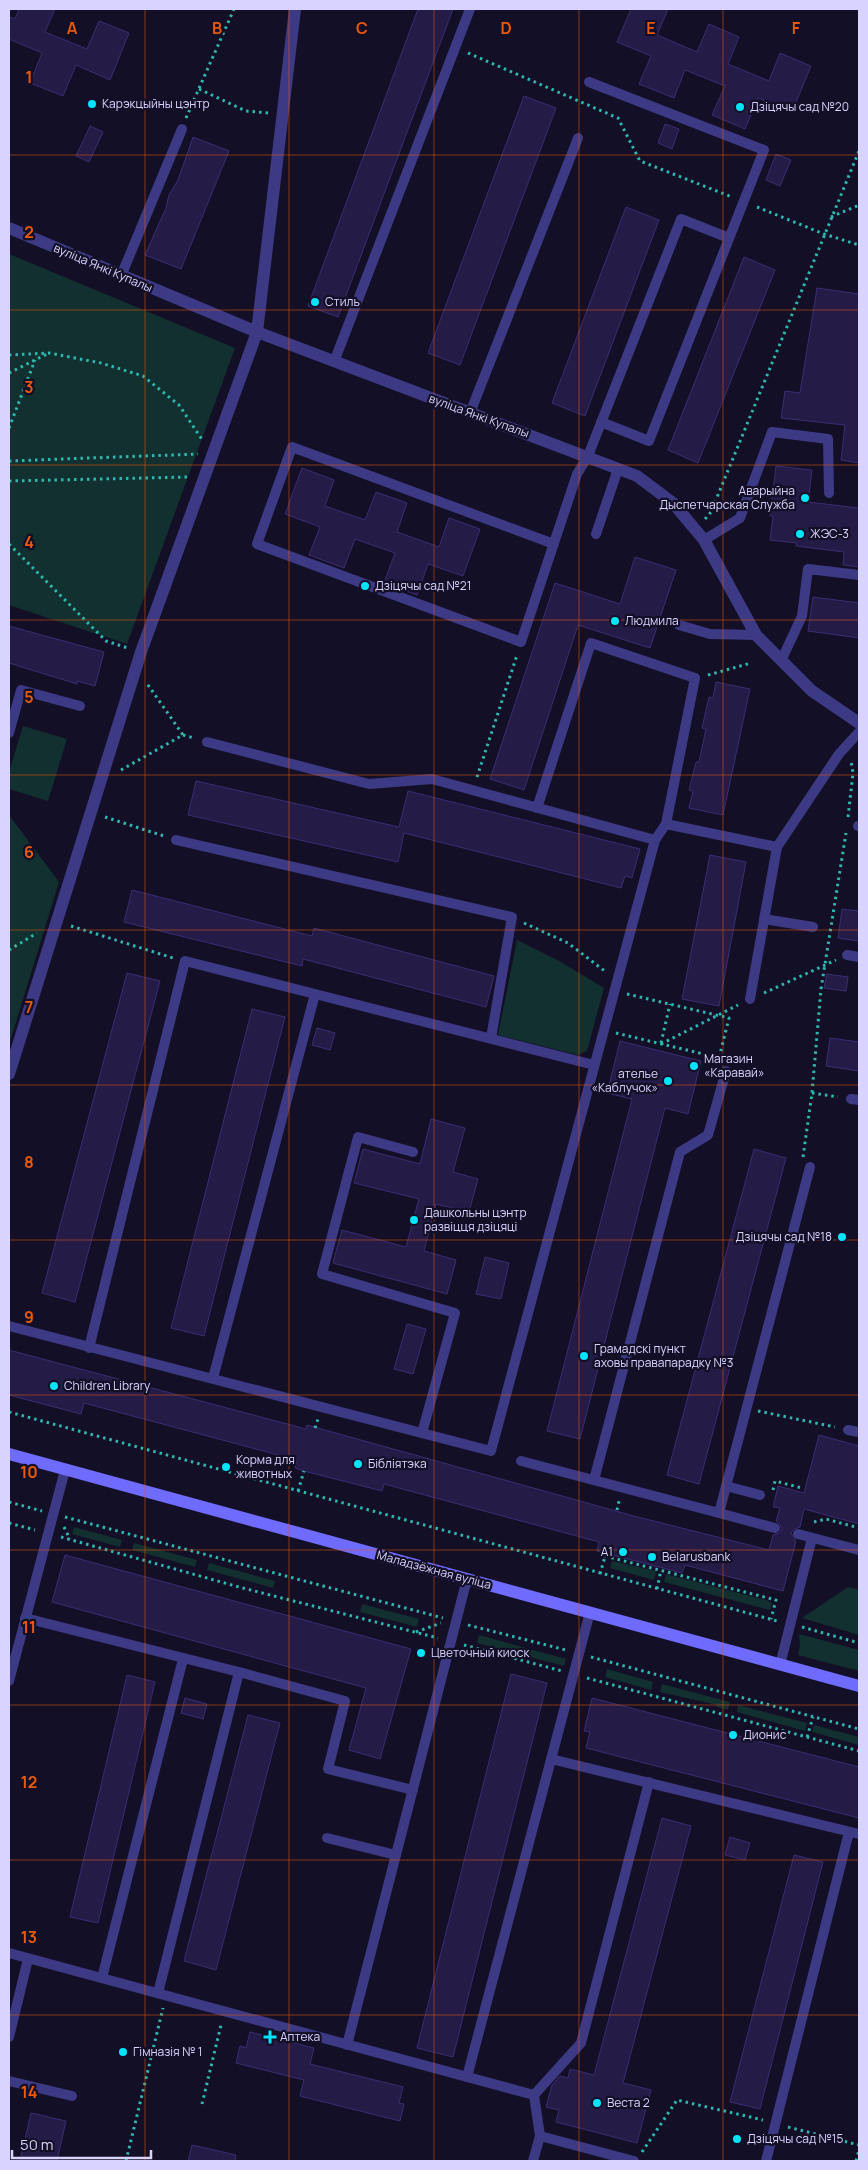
<svg xmlns="http://www.w3.org/2000/svg" width="868" height="2170" font-family="Manrope,sans-serif">
<rect width="100%" height="100%" fill="#130f26"/>
<g fill="#12302f">
<polygon points="9,254 235,348 127,644 9,605"/>
<polygon points="23,726 67,739 48,801 9,789 9,772"/>
<polygon points="9,815 59,882 9,1045"/>
<polygon points="517,940 561,962 604,988 587,1051 578,1055 498,1035"/>
<polygon points="74,1527 122,1540 120,1547 72,1534"/>
<polygon points="134,1543 197,1560 195,1567 132,1550"/>
<polygon points="612,1561 656,1571 654,1580 610,1568"/>
<polygon points="209,1563 275,1581 273,1588 207,1570"/>
<polygon points="666,1574 766,1600 772,1603 770,1610 664,1582"/>
<polygon points="848,1587 859,1590 859,1635 802,1618"/>
<polygon points="362,1604 419,1619 417,1627 360,1612"/>
<polygon points="799,1634 859,1650 859,1671 798,1655 800,1646"/>
<polygon points="479,1635 566,1659 564,1666 477,1643"/>
<polygon points="607,1669 653,1682 651,1690 605,1677"/>
<polygon points="662,1684 730,1702 728,1710 717,1707 717,1705 660,1692"/>
<polygon points="738,1705 807,1723 805,1731 737,1712"/>
<polygon points="814,1725 859,1737 859,1745 812,1732"/>
</g>
<g fill="#241b47" stroke="#3b2d73">
<polygon points="19,9 55,9 45,32 87,49 99,21 129,33 110,80 76,65 63,96 30,83 42,53 9,39 9,17 15,19"/>
<polygon points="418,9 453,9 338,317 308,306"/>
<polygon points="631,9 668,9 657,35 697,52 709,24 739,37 728,64 769,81 780,53 811,66 792,112 758,98 745,129 712,115 725,86 685,70 674,98 639,84 651,56 617,42"/>
<polygon points="524,96 556,108 460,365 428,353"/>
<polygon points="665,124 679,129 672,149 658,143"/>
<polygon points="90,126 103,132 89,162 76,156"/>
<polygon points="193,137 229,151 181,269 145,255 166,208 169,195 178,180"/>
<polygon points="776,154 791,160 780,186 766,180"/>
<polygon points="626,207 659,220 585,416 552,403"/>
<polygon points="744,257 775,270 698,463 668,450"/>
<polygon points="817,288 859,294 859,463 841,460 845,425 781,418 785,391 800,393"/>
<polygon points="776,466 812,470 808,502 859,508 859,567 843,565 844,552 796,546 797,543 770,540 773,516 770,516"/>
<polygon points="302,468 334,480 325,506 365,520 376,492 407,503 397,532 439,547 449,518 480,529 463,576 428,564 417,595 384,583 395,553 355,539 344,568 309,555 320,527 285,514"/>
<polygon points="635,557 676,570 650,648 578,625 524,790 490,779 555,583 620,604"/>
<polygon points="813,597 859,603 859,638 808,631"/>
<polygon points="9,626 104,652 95,686 77,681 77,684 9,663"/>
<polygon points="716,682 750,689 723,815 689,808 693,791 689,790 696,762 699,762 706,729 702,728 709,697 713,698"/>
<polygon points="196,781 399,827 408,791 640,849 632,878 625,876 621,888 404,833 398,862 188,815"/>
<polygon points="710,855 746,862 719,1006 682,999"/>
<polygon points="132,890 312,936 314,928 494,976 486,1007 303,959 302,966 124,922"/>
<polygon points="842,909 859,911 859,941 838,938"/>
<polygon points="127,973 160,981 75,1302 42,1293"/>
<polygon points="827,974 848,977 846,991 824,988"/>
<polygon points="252,1009 285,1017 204,1336 171,1328"/>
<polygon points="317,1028 335,1033 330,1050 312,1045"/>
<polygon points="830,1038 859,1042 859,1071 826,1066"/>
<polygon points="620,1041 701,1061 688,1114 665,1108 580,1439 547,1431 632,1099 607,1093"/>
<polygon points="431,1119 465,1128 453,1172 478,1179 469,1212 436,1204 424,1251 456,1260 447,1294 333,1263 342,1230 406,1247 419,1199 354,1183 363,1149 420,1164"/>
<polygon points="754,1149 786,1158 699,1484 667,1475"/>
<polygon points="485,1257 509,1263 501,1299 476,1294"/>
<polygon points="407,1324 426,1329 413,1374 394,1369"/>
<polygon points="9,1350 306,1429 307,1425 634,1516 769,1550 773,1535 779,1533 782,1529 780,1524 776,1521 780,1508 773,1507 778,1486 804,1493 819,1435 859,1446 859,1524 804,1509 800,1527 794,1529 791,1533 796,1541 783,1591 685,1565 682,1573 597,1551 599,1542 384,1484 382,1491 304,1471 295,1468 297,1460 84,1403 81,1414 9,1395"/>
<polygon points="65,1555 411,1649 380,1759 349,1750 366,1688 52,1602"/>
<polygon points="511,1674 547,1683 453,2057 417,2048"/>
<polygon points="127,1675 155,1682 98,1923 70,1917"/>
<polygon points="185,1698 207,1704 203,1719 181,1713"/>
<polygon points="592,1698 859,1767 859,1818 586,1748 590,1732 584,1731"/>
<polygon points="248,1715 280,1723 216,1970 184,1961"/>
<polygon points="662,1818 691,1826 623,2083 651,2090 637,2143 556,2122 559,2110 546,2107 552,2085 560,2076 568,2078 570,2069 594,2075"/>
<polygon points="730,1837 750,1843 745,1860 725,1855"/>
<polygon points="794,1855 823,1862 760,2109 730,2102"/>
<polygon points="250,2032 314,2048 310,2064 403,2087 399,2103 404,2104 400,2121 300,2096 304,2080 236,2063 240,2046 246,2048"/>
<polygon points="31,2113 66,2121 57,2161 20,2161"/>
<polygon points="192,2145 236,2155 235,2161 188,2161"/>
</g>
<g fill="none" stroke-linecap="round" stroke-linejoin="round">
<g stroke="#2fb8b0" stroke-width="3" stroke-dasharray="2.5 4" stroke-linecap="butt">
<polyline points="468,53 618,118 640,161 732,197"/>
<polyline points="199,89 246,111 269,113"/>
<polyline points="186,118 234,9"/>
<polyline points="757,207 824,234 859,245"/>
<polyline points="831,217 859,205"/>
<polyline points="9,355 49,353 101,363 143,376 179,405 203,441"/>
<polyline points="9,373 49,353"/>
<polyline points="9,428 35,360"/>
<polyline points="9,461 198,454"/>
<polyline points="9,481 190,477"/>
<polyline points="705,519 711,512 859,151"/>
<polyline points="9,544 106,641 128,648"/>
<polyline points="708,675 751,663"/>
<polyline points="183,735 194,738"/>
<polyline points="121,770 183,735 146,682"/>
<polyline points="477,777 517,655"/>
<polyline points="105,817 164,836"/>
<polyline points="848,817 853,773 851,761"/>
<polyline points="524,923 568,943 606,972"/>
<polyline points="71,926 173,958"/>
<polyline points="9,950 37,933"/>
<polyline points="764,993 836,960"/>
<polyline points="627,994 729,1018 719,1058"/>
<polyline points="616,1033 720,1058"/>
<polyline points="661,1043 670,1004"/>
<polyline points="661,1044 738,1005"/>
<polyline points="812,1093 838,1097"/>
<polyline points="803,1157 812,1093 821,989 846,833"/>
<polyline points="758,1411 835,1427"/>
<polyline points="9,1412 777,1621"/>
<polyline points="315,1428 318,1419"/>
<polyline points="773,1490 775,1481 802,1488"/>
<polyline points="298,1491 304,1471"/>
<polyline points="9,1502 42,1511"/>
<polyline points="617,1510 619,1501"/>
<polyline points="65,1517 443,1618"/>
<polyline points="814,1522 826,1519 859,1528"/>
<polyline points="9,1523 35,1530"/>
<polyline points="64,1527 70,1539"/>
<polyline points="61,1537 239,1587 438,1638"/>
<polyline points="605,1556 776,1600 771,1619"/>
<polyline points="600,1574 606,1553"/>
<polyline points="657,1589 661,1570"/>
<polyline points="468,1625 566,1650"/>
<polyline points="802,1627 859,1643"/>
<polyline points="416,1632 441,1623"/>
<polyline points="464,1645 562,1671"/>
<polyline points="591,1657 859,1729"/>
<polyline points="587,1678 859,1751"/>
<polyline points="807,1737 813,1717"/>
<polyline points="202,2104 221,2025"/>
<polyline points="788,2127 859,2145"/>
<polyline points="642,2152 677,2100 763,2120"/>
<polyline points="126,2161 163,2008"/>
<polyline points="856,2161 859,2150"/>
</g>
<g stroke="#3d3a85" stroke-width="10">
<polyline points="589,82 764,150 649,441 601,422"/>
<polyline points="121,276 182,129"/>
<polyline points="334,362 470,9"/>
<polyline points="470,413 578,138"/>
<polyline points="596,534 618,469"/>
<polyline points="704,540 740,518 772,432 828,439 829,493"/>
<polyline points="554,544 292,447 257,544 521,642 577,474 588,456 681,219 729,238"/>
<polyline points="679,625 710,634 756,635"/>
<polyline points="781,661 802,616 808,569 859,575"/>
<polyline points="9,733 21,690 80,706"/>
<polyline points="207,742 369,784 432,779 655,840"/>
<polyline points="537,808 591,643 695,678 666,824 777,847 839,754 859,732"/>
<polyline points="858,826 859,826"/>
<polyline points="176,840 512,917 491,1038"/>
<polyline points="764,919 813,927"/>
<polyline points="847,955 859,957"/>
<polyline points="750,999 777,847"/>
<polyline points="851,1099 859,1100"/>
<polyline points="413,1152 358,1137 322,1274 455,1313 422,1433"/>
<polyline points="9,1326 491,1451 655,840 666,824"/>
<polyline points="89,1348 185,961 315,994"/>
<polyline points="213,1378 315,994 594,1065"/>
<polyline points="848,1430 859,1432"/>
<polyline points="521,1461 719,1513 810,1167"/>
<polyline points="594,1480 680,1152 708,1135 726,1071"/>
<polyline points="726,1486 760,1495"/>
<polyline points="719,1513 775,1528"/>
<polyline points="798,1534 859,1550"/>
<polyline points="25,1618 239,1672"/>
<polyline points="780,1665 812,1538"/>
<polyline points="9,1681 65,1470"/>
<polyline points="551,1759 859,1834"/>
<polyline points="327,1838 396,1855"/>
<polyline points="9,1953 534,2095"/>
<polyline points="102,1978 183,1659"/>
<polyline points="158,1993 239,1672 345,1701 328,1769 413,1790"/>
<polyline points="9,2037 28,1959"/>
<polyline points="347,2045 467,1579"/>
<polyline points="467,2077 590,1612"/>
<polyline points="9,2081 72,2096"/>
<polyline points="534,2095 581,2043 649,1782"/>
<polyline points="534,2095 540,2136 634,2161"/>
<polyline points="533,2161 540,2136"/>
<polyline points="766,2161 849,1832"/>
</g>
<polyline stroke="#3d3a85" stroke-width="12" points="9,1074 141,652 257,332 295,9"/>
<polyline stroke="#3d3a85" stroke-width="12" points="9,228 257,332 637,476 673,503 704,540 756,635 812,691 859,723"/>
<polyline stroke="#6f6bff" stroke-width="12" points="9,1454 859,1686"/>
</g>
<path fill="none" stroke="#e8590c" stroke-width="1" stroke-opacity="0.55" d="M145 9V2161M289 9V2161M434 9V2161M579 9V2161M723 9V2161M9 155H859M9 310H859M9 465H859M9 620H859M9 775H859M9 930H859M9 1085H859M9 1240H859M9 1395H859M9 1550H859M9 1705H859M9 1860H859M9 2015H859"/>
<g fill="#00e5ff" stroke="#130f26" stroke-width="2">
<circle cx="92" cy="104" r="5"/>
<circle cx="740" cy="107" r="5"/>
<circle cx="315" cy="302" r="5"/>
<circle cx="805" cy="498" r="5"/>
<circle cx="800" cy="534" r="5"/>
<circle cx="365" cy="586" r="5"/>
<circle cx="615" cy="621" r="5"/>
<circle cx="694" cy="1066" r="5"/>
<circle cx="668" cy="1081" r="5"/>
<circle cx="414" cy="1220" r="5"/>
<circle cx="842" cy="1237" r="5"/>
<circle cx="584" cy="1356" r="5"/>
<circle cx="54" cy="1386" r="5"/>
<circle cx="358" cy="1464" r="5"/>
<circle cx="226" cy="1467" r="5"/>
<circle cx="623" cy="1552" r="5"/>
<circle cx="652" cy="1557" r="5"/>
<circle cx="421" cy="1653" r="5"/>
<circle cx="733" cy="1735" r="5"/>
<path d="M267.5 2029.5h5v5h5v5h-5v5h-5v-5h-5v-5h5z"/>
<circle cx="123" cy="2052" r="5"/>
<circle cx="597" cy="2103" r="5"/>
<circle cx="737" cy="2139" r="5"/>
</g>
<g text-anchor="middle" stroke-width="4.5" stroke-linejoin="round" paint-order="stroke">
<g font-size="12" fill="#d9d4ff" stroke="#130f26" text-anchor="start">
<text x="102" y="108">Карэкцыйны цэнтр</text>
<text x="750" y="111">Дзіцячы сад №20</text>
<text x="325" y="306">Стиль</text>
<text x="795" y="495" text-anchor="end">Аварыйна<tspan x="795" dy="14">Дыспетчарская Служба</tspan></text>
<text x="810" y="538">ЖЭС-3</text>
<text x="375" y="590">Дзіцячы сад №21</text>
<text x="625" y="625">Людмила</text>
<text x="704" y="1063">Магазин<tspan x="704" dy="14">«Каравай»</tspan></text>
<text x="658" y="1078" text-anchor="end">ателье<tspan x="658" dy="14">«Каблучок»</tspan></text>
<text x="424" y="1217">Дашкольны цэнтр<tspan x="424" dy="14">развіцця дзіцяці</tspan></text>
<text x="832" y="1241" text-anchor="end">Дзіцячы сад №18</text>
<text x="594" y="1353">Грамадскі пункт<tspan x="594" dy="14">аховы правапарадку №3</tspan></text>
<text x="64" y="1390">Children Library</text>
<text x="236" y="1464">Корма для<tspan x="236" dy="14">животных</tspan></text>
<text x="368" y="1468">Бібліятэка</text>
<text x="613" y="1556" text-anchor="end">A1</text>
<text x="662" y="1561">Belarusbank</text>
<text x="431" y="1657">Цветочный киоск</text>
<text x="743" y="1739">Дионис</text>
<text x="280" y="2041">Аптека</text>
<text x="133" y="2056">Гімназія № 1</text>
<text x="607" y="2107">Веста 2</text>
<text x="747" y="2143">Дзіцячы сад №15</text>
</g>
<g font-size="12" fill="#d9d4ff" stroke="#130f26">
<text transform="translate(103 268) rotate(23)" y="4">вуліца Янкі Купалы</text>
<text transform="translate(479 416) rotate(20)" y="4">вуліца Янкі Купалы</text>
<text transform="translate(434 1570) rotate(15)" y="4">Маладзёжная вуліца</text>
</g>
</g>
<g font-size="16" text-anchor="middle" font-weight="bold" fill="#e8590c" stroke="#130f26" stroke-width="4.5" stroke-linejoin="round" paint-order="stroke">
<text x="72" y="34">A</text>
<text x="217" y="34">B</text>
<text x="362" y="34">C</text>
<text x="506" y="34">D</text>
<text x="651" y="34">E</text>
<text x="796" y="34">F</text>
<text x="29" y="83">1</text>
<text x="29" y="238">2</text>
<text x="29" y="393">3</text>
<text x="29" y="548">4</text>
<text x="29" y="703">5</text>
<text x="29" y="858">6</text>
<text x="29" y="1013">7</text>
<text x="29" y="1168">8</text>
<text x="29" y="1323">9</text>
<text x="29" y="1478">10</text>
<text x="29" y="1633">11</text>
<text x="29" y="1788">12</text>
<text x="29" y="1943">13</text>
<text x="29" y="2098">14</text>
</g>
<rect width="868" height="2170" fill="none" stroke="#d9d4ff" stroke-width="20"/>
<path d="M12 2150v8h139v-8" fill="none" stroke="#d9d4ff" stroke-width="2.5"/>
<text x="20" y="2150" font-size="15" fill="#d9d4ff" stroke="#130f26" stroke-width="4" paint-order="stroke">50 m</text>
</svg>
